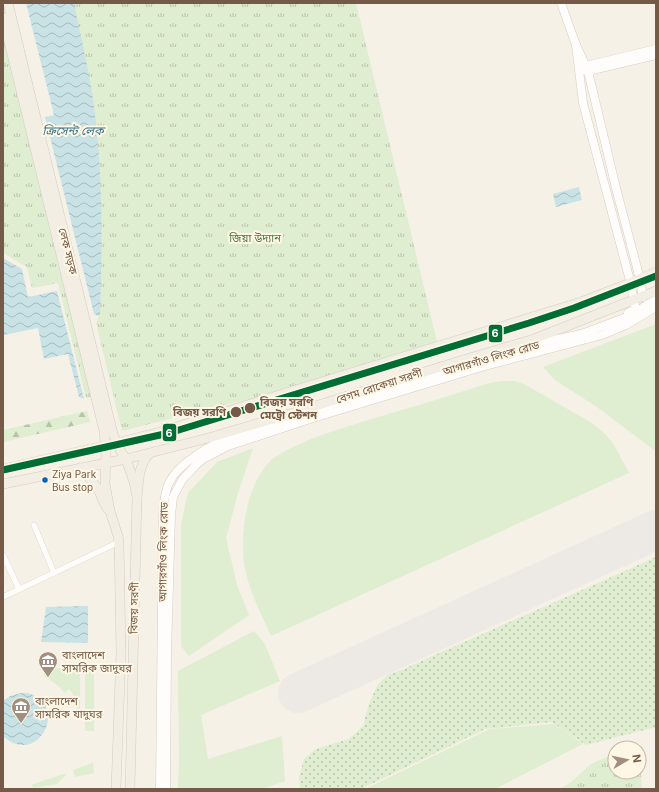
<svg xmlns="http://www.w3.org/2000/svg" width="659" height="792" font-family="Inter,'Noto Sans Bengali',sans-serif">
<defs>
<pattern id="grass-dots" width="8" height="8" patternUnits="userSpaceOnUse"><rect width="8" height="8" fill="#dfedd0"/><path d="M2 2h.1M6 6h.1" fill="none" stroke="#b9c3ab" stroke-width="1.8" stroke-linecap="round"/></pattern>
<pattern id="forest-firs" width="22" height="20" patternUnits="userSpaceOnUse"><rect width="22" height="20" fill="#dfedd0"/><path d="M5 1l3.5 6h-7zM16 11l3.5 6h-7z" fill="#b9c3ab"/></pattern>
<pattern id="park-tufts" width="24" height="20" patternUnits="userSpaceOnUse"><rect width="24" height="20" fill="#dfedd0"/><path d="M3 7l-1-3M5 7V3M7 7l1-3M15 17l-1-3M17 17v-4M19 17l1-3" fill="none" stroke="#b9c3ab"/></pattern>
<pattern id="water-waves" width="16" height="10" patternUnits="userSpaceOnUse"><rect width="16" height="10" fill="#c8e2e6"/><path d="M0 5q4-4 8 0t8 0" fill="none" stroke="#a7babc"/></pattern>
</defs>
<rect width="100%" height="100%" fill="#f6f1e6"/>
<polygon fill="url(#grass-dots)" points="656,557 656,727 586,745 552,722 485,729 361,789 300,789 299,777 304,759 316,749 349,739 363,726 369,704 377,686 387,675 401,670 598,583"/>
<polygon fill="url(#forest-firs)" points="87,411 90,422 3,442 3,430"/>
<g fill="url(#park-tufts)">
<polygon points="73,3 356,3 438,346 257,397 122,431 96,323 100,313"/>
<polygon points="3,26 91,397 86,398 58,283 32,288 27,267 3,253"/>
<polygon points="609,756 615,756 615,772 639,772 639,756 640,757 642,789 559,789 570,783 591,764"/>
</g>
<g fill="#dfedd0">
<polygon points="656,324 656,449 654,450 597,407 555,380 543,367"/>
<path d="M505 381H515L524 384 592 423 603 432 613 443 629 473 271 636C262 616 249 590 245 569 239 535 246 485 271 460 276 456 283 452 289 449 314 436 341 429 368 420 410 408 451 395 493 382Z"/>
<polygon points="253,448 238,493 226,538 237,585 249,615 189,656 181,646 181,524 188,493 217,462"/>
<polygon points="254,631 265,644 280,681 201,715 208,759 282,736 285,781 262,789 178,789 179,761 178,671"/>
<path d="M45 668H80V720L78 718C77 708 77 697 69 689L64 693 60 687 46 677 44 676Z"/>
<rect x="85" y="668" width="9" height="63"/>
<polygon points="555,724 583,744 495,789 365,789 490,729"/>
<polygon points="92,763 93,763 94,773 75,777 73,770"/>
<polygon points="63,774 66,774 66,775 57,784 34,788 31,785"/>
</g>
<g fill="url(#water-waves)">
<path d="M26 3H74C82 43 92 83 96 123 103 187 102 251 100 315L98 316 94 314 45 117 54 115Z"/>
<polygon points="579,187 582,200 556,207 553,194"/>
<polygon points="3,258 22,269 28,297 57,291 84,399 79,397 68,354 44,359 38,328 4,335 3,330"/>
<polygon points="88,606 88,643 41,642 46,607"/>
<path d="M22 693C25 693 28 693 31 694 69 709 36 767 3 736V701C9 696 14 694 22 693Z"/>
</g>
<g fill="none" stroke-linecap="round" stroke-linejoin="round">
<polyline stroke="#ede9e4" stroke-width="40" points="298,693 656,530"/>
<defs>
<g id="street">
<polyline points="55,474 57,483"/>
<polyline points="34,525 54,573"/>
<polyline points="3,555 19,589"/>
<polyline points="3,597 119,542"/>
</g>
<g id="secondary">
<polyline points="561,3 576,45 588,71 616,188 640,279 643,297"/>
<polyline points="576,45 583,103 629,277 635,306 635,309 628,313"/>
<polyline points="582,69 586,66 656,49"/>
<polyline points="583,70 588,71 656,55"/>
<path d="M160 789 163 511C164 501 165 491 169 483 178 463 211 445 231 437L391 388 549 341 577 335 587 332 627 317 636 313 646 305 656 300"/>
<polyline points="166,789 167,654 171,515 173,497 182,480 196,465 203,459 228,446 313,418 485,366 602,335 626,325 656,307"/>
</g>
<g id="primary">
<polyline points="8,3 113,434 120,450 126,459 134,482 137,497"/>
<polyline points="3,17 104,431 106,451 105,484 110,511"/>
<path d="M80 468C87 475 94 482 99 491 102 497 104 507 110 511L118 536 119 542 121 652 116 789"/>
<polyline points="3,469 116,443 160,432 581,302 630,283 656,272"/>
<polyline points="3,484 126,459 212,437 296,412 463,360 534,339 656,291"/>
<path d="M130 789 137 497C139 482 138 465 149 454"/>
</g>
</defs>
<use href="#street" stroke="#d5ccc1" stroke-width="6"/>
<use href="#secondary" stroke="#d6cdc3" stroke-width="9"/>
<use href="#primary" stroke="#d5ccc4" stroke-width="10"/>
<use href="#street" stroke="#fefdfb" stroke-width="5.5"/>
<use href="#secondary" stroke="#fefdfb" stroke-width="8"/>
<use href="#primary" stroke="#f2eee3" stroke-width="9"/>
<defs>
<polyline id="metro-1" points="3,470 169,433 529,323 574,308 656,276"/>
</defs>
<use href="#metro-1" stroke="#fff7e6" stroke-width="10"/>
<use href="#metro-1" stroke="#006e34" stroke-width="7"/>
</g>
<defs>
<symbol id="museum-pin" viewBox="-11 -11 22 30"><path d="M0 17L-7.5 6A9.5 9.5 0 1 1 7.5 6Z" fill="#a28f7f" stroke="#fff7e6"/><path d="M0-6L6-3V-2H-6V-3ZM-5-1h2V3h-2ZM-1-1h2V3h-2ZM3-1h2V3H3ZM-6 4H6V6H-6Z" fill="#fff"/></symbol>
</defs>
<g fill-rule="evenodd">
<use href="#museum-pin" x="37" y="650" width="22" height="30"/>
<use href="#museum-pin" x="10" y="696" width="22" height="30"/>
</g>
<g fill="#745a47" stroke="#fff7e6" stroke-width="1.5">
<circle cx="250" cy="408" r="6"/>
<circle cx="236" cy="412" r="6"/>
</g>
<circle fill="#0065bd" stroke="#fff7e6" stroke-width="1.5" cx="45" cy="480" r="3.5"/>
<g text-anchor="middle" stroke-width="4" stroke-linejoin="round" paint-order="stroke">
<g font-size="10" fill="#745a47" stroke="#fff7e6" text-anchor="start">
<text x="52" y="478">Ziya Park<tspan x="52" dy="13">Bus stop</tspan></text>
</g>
<g font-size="11" fill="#4c7a3e" stroke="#fff7e6">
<text x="255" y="242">জিয়া উদ্যান</text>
</g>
<g font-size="11" fill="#745a47" stroke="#fff7e6">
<text transform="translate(68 251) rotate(76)" y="4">লেক সড়ক</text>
<text transform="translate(491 358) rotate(-16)" y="4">আগারগাঁও লিংক রোড</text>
<text transform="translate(379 386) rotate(-18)" y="4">বেগম রোকেয়া সরণী</text>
<text transform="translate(163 552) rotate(-89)" y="4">আগারগাঁও লিংক রোড</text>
<text transform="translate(134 608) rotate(-89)" y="4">বিজয় সরণী</text>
</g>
<g font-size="11" font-weight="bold" fill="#745a47" stroke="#fff7e6" text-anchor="start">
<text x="260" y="406">বিজয় সরণি<tspan x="260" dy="13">মেট্রো স্টেশন</tspan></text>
<text x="226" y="416" text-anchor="end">বিজয় সরণি</text>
</g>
<g font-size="11" fill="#745a47" stroke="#fff7e6" text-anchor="start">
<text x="62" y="659">বাংলাদেশ<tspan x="62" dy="13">সামরিক জাদুঘর</tspan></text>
<text x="35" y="705">বাংলাদেশ<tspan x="35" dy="13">সামরিক যাদুঘর</tspan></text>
</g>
<g font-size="12" font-style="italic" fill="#407788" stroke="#fff7e6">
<text x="73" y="135">ক্রিসেন্ট লেক</text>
</g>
</g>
<g stroke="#fff7e6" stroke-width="1.5">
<rect x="488" y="324" width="15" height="19" rx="4" fill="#006e34"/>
<rect x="162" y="423" width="15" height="19" rx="4" fill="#006e34"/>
</g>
<g font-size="11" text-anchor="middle" font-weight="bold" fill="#fff">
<text x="495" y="337">6</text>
<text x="169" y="437">6</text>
</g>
<rect width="659" height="792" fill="none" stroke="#745a47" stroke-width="8"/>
<g transform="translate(627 760) rotate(81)"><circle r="19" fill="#fff7e6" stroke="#c7b8a6"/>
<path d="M0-3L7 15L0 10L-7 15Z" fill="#a28f7f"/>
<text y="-6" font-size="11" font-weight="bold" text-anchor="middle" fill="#745a47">N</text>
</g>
</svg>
